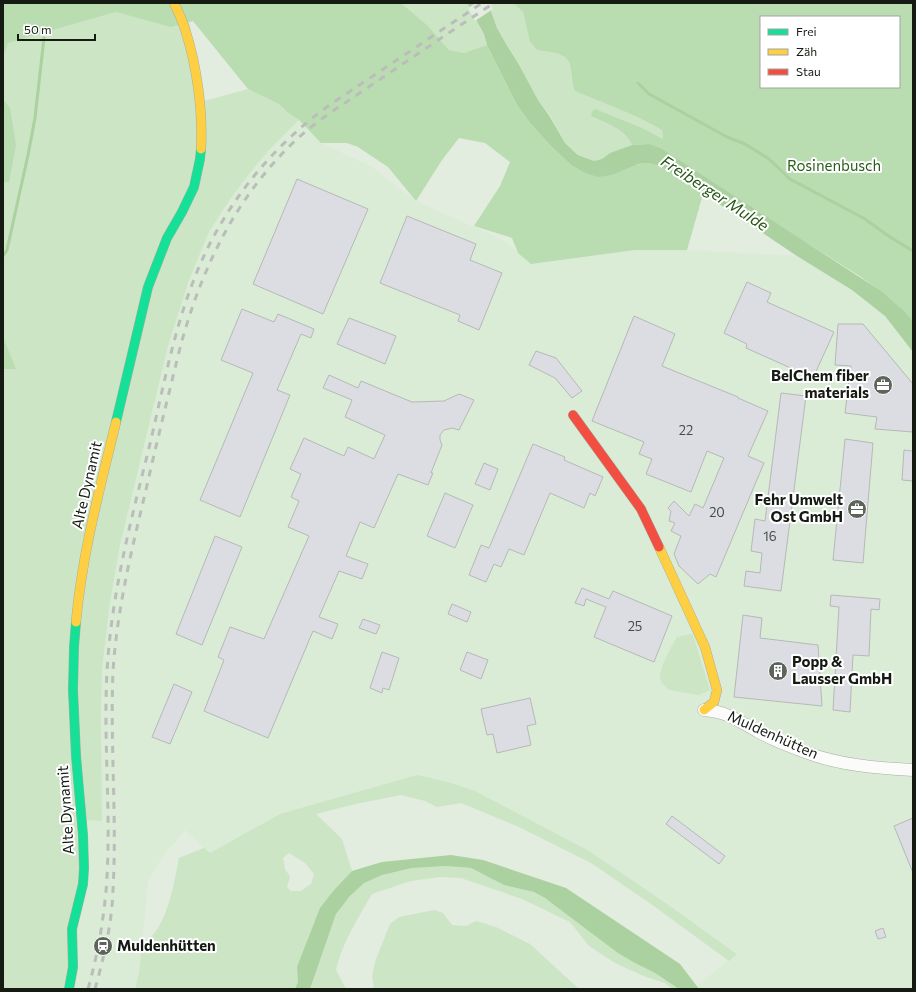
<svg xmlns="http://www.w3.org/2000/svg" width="916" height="992" font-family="Commissioner,sans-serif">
<rect width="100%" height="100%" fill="#e2ecdf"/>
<polygon fill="#daecd6" points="299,120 321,143 372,167 416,201 507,242 531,264 635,250 687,250 797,256 852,290 885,316 913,352 913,989 699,989 696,987 737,953 667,904 589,851 448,782 280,814 210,854 185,830 164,855 155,869 148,883 139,973 135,989 71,989 86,797 101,768 102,670 110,603 120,545 168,346 189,280 209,232 231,198 253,169 269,150"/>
<g fill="#cce5c5" fill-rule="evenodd">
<polygon points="401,3 467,3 484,34 487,45 464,53 449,50 428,26"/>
<path d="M488 3H513L523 12 530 42 537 50C566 55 571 52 572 84L645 121 662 130 663 139 642 128 591 116C605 123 626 129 632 145L610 153 602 159 594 161 579 155 565 143 551 117 538 100 518 63 506 44 497 28Z"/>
<polygon points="116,12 171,26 189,22 204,101 248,89 279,104 287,112 299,120 269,150 253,169 231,198 209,232 189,280 168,346 120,545 110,603 102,670 101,720 102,821 87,820 71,989 3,989 3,369 15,369 3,337 3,183 9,182 10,108 3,99 3,58 8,43"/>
<path d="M691 634 693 635 710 690 699 695 669 690C666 687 661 683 660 678 659 668 672 646 677 637Z"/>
<path d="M417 775 448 782 475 791 589 851 667 904 737 954 729 961 651 904 591 863 519 827 461 803 437 807 425 801 401 795 355 804 316 814 342 839 352 871 334 890 297 967 298 982 295 989H135L139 973 142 944C167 931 174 883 179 858L204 848 210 853 280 814ZM289 853 305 863 314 874 311 884 301 891H291L287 887 290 877 285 869 283 858Z"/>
<path d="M446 866 471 868 504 885 534 892 545 898 635 963 655 973 679 989H673L665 983 646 977 615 963 589 946 570 922 522 899 461 878 440 877 411 881 372 894C358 918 342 943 336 970L346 989H310L336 914 350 896 364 882 382 875 412 868Z"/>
<polygon points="435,910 443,913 452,925 466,926 476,921 496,927 530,944 579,989 374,989 372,976 376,959 390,924 399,917"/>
</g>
<g fill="#badcb1" fill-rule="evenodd">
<polygon points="3,3 401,3 428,26 449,50 464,53 487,45 517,105 530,123 551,146 571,165 583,172 648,163 660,166 676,175 703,194 687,250 635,250 531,264 518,253 512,238 474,226 500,186 510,162 485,143 459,138 442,160 416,201 388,167 358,147 347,143 321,143 299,120 287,112 279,104 248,89 193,21 171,27 116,12 8,43 3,58"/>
<path d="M513 3H913V321C897 303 878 289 858 275L649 144 632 145C626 129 605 123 591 116L592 112 595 109 642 128 663 139 662 130C634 114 605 103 575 91 572 84 572 78 571 70 570 51 551 53 537 50L530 42 523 12ZM761 17H899V87H761Z"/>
<polygon points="3,99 10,108 16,145 9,182 3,183"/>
<polygon points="3,337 16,369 3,369"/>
</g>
<g fill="#aad19f">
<polygon points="467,3 488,3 497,28 506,44 518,63 538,100 550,117 565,143 578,155 594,161 602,159 610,153 632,145 649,144 662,149 881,291 903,310 913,321 913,352 885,316 852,290 797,256 676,175 660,166 648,163 638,164 611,175 598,177 583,172 571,165 551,146 530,123 517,105 487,45 484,34"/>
<polygon points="451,855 483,860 566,888 680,964 699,989 679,989 655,973 635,963 618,953 545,898 534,892 504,885 471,868 446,866 412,868 382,875 364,883 350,896 336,914 310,989 295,989 298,982 297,967 320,908 334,890 352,871 382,862"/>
</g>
<polygon fill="#e2ecdf" points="476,3 490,3 493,9 475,21 468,8"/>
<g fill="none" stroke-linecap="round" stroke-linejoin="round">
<g stroke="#aad19f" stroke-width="3">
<polyline points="638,83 649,94 727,137 745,144 769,159 790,179 865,219 890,237 913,251"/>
<polyline points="3,256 7,250 28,155 35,118 44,38"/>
</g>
</g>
<g fill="#dcdde2" stroke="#b5b9b7">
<polygon points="297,179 368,209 323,314 253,284"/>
<polygon points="407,216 476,244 470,260 502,273 479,330 458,321 460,315 380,283"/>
<polygon points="747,282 771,293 767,302 834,332 813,378 746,348 747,344 724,333"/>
<polygon points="242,309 274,322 278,314 314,329 311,338 301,334 277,390 290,395 240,517 200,500 253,373 221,360"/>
<polygon points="634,316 675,334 662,366 738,397 738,398 768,411 748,456 764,463 716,577 710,574 698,584 679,566 674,554 681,536 671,531 675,523 669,521 671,511 668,508 674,501 689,516 695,504 703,508 724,458 707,451 691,492 646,474 652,459 639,454 644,442 592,421"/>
<polygon points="349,318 396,336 385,364 337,344"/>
<polygon points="838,324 863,324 913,384 913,432 875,429 877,417 845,413 851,366 835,365"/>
<polygon points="536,351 556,358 582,391 572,398 555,378 529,365"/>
<polygon points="329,375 358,388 361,381 412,402 444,401 459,394 474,400 459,430 452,428 444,430 440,435 440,440 442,445 431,473 433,473 428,485 398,474 374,528 360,522 346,556 368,564 362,579 339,571 319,617 338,624 332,639 313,631 268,738 204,711 224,660 218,657 230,627 264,639 309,536 288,527 299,501 291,497 301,474 290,469 304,438 344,456 348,447 374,459 385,435 345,417 352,400 323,388"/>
<polygon points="781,393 806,396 781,591 744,586 746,571 760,573 762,553 751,551 755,519 765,521"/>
<polygon points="845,439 873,443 863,563 833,560"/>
<polygon points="533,444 565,457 564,460 603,477 595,496 590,493 584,508 550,493 524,555 509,549 501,567 494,564 486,582 469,575 481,545 489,548"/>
<polygon points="904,450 913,451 913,481 902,480"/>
<polygon points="484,463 498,469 490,490 475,484"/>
<polygon points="445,493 473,505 455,548 427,536"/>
<polygon points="215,536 242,547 202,645 176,634"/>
<polygon points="582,588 609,599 613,591 672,616 654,662 594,637 606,607 586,599 584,606 575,603"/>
<polygon points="831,595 880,599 879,610 871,609 869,656 853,655 850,712 833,710 839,607 830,606"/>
<polygon points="452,604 471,612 467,622 448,614"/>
<polygon points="743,615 762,618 760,638 818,645 822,706 734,697"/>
<polygon points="363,619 380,625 376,634 359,628"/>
<polygon points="382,652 399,658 389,690 383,688 382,693 370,688"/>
<polygon points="467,652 488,660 481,679 460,670"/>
<polygon points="174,684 192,692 170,744 152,737"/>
<polygon points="530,698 536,724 527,726 531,745 497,753 493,734 487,735 481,709"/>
<polygon points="672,816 725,856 719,864 666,824"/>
<polygon points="913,818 913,873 894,826"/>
<polygon points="883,928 886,937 878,939 875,931"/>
</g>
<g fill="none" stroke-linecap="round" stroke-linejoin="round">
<defs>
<path id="street" d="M704 710C728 712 737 720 757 731 772 740 789 746 805 752 839 765 876 768 913 770"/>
<g id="fast">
<polyline points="116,422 148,287 167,238 182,212 194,187 200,159 201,149"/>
<polyline points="69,989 73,967 72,929 83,884 84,868 83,835 76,756 73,690 74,647 76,622"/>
</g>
<g id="slow">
<path d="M174 3C178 11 182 20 185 29 197 66 203 111 201 149"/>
<polyline points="659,547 705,647 717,690 714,702 704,710"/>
<path d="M76 622C82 554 100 488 116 422"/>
</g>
<polyline id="jam" points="573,415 641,509 659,547"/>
</defs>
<use href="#street" stroke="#a7aea4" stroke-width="13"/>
<use href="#fast" stroke="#a7aea4" stroke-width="10"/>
<use href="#slow" stroke="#a7aea4" stroke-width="10"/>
<use href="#jam" stroke="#a7aea4" stroke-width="10"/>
<use href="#street" stroke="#fbfcfa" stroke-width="12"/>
<use href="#fast" stroke="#16e098" stroke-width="9"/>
<use href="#slow" stroke="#ffcf43" stroke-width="9"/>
<use href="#jam" stroke="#f24e42" stroke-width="9"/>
<g stroke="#bbbdba" stroke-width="3" stroke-dasharray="7 7" stroke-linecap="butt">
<path d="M88 989C97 957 103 924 106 891 112 818 103 745 107 672 111 597 130 524 148 452 162 395 172 336 193 282 220 210 269 148 331 104L482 3"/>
<path d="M95 989C104 957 112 923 113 890 117 817 110 744 113 671 117 611 131 552 145 494 156 445 168 397 180 348 201 269 236 196 297 139 320 118 347 102 373 84 413 57 453 30 494 3"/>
</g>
</g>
<defs>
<symbol id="office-disc" viewBox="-11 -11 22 22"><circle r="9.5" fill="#5d645a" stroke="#fff"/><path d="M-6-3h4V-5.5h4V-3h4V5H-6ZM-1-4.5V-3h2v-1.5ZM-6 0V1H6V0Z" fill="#fff"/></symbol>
<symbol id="building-disc" viewBox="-11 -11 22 22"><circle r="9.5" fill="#5d645a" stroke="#fff"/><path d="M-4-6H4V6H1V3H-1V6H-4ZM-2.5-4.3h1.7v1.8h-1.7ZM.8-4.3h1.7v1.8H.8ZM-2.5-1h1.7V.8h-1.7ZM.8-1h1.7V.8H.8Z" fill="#fff"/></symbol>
<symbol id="station-disc" viewBox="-11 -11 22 22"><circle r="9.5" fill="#5d645a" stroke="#fff"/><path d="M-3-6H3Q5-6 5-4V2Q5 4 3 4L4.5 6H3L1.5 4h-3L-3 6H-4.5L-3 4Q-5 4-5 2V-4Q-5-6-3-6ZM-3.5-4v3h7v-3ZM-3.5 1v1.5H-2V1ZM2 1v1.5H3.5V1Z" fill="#fff"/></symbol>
</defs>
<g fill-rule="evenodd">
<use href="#office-disc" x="872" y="374" width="22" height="22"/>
<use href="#office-disc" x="846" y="498" width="22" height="22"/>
<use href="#building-disc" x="767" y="660" width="22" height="22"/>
<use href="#station-disc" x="92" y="935" width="22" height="22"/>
</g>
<g text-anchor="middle" stroke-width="4" stroke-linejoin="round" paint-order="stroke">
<g font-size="13" fill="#474c47">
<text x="686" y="435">22</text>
<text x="717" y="517">20</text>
<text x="770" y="541">16</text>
<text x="635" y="631">25</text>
</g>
<g font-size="15" fill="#2c5c1c" stroke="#fff">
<text x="834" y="171">Rosinenbusch</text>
</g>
<g font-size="15" font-weight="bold" fill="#151b13" stroke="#fff" text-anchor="end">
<text x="869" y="381">BelChem fiber<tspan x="869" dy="17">materials</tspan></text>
<text x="843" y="505">Fehr Umwelt<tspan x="843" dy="17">Ost GmbH</tspan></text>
<text x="792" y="667" text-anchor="start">Popp &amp;<tspan x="792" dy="17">Lausser GmbH</tspan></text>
<text x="117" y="951" text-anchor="start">Muldenhütten</text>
</g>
<g font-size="15" fill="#151b13" stroke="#fff">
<text transform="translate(87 485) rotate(-77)" y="5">Alte Dynamit</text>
<text transform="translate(773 735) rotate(24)" y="5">Muldenhütten</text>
<text transform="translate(66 810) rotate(-94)" y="5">Alte Dynamit</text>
</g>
<g font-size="16" font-style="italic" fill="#265715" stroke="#fff">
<text transform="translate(715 193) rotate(33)" y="6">Freiberger Mulde</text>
</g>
</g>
<rect width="916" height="992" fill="none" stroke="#151b13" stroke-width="8"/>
<rect x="760" y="16" width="140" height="72" fill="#ffffff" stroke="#a1a4a1"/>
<rect x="768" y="29" width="20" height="6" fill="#16e098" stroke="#a1a4a1"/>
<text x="796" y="36" font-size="12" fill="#151b13">Frei</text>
<rect x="768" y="49" width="20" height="6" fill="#ffcf43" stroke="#a1a4a1"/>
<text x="796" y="56" font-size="12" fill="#151b13">Zäh</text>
<rect x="768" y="69" width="20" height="6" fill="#f24e42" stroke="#a1a4a1"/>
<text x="796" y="76" font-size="12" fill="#151b13">Stau</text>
<path d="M18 34v6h77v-6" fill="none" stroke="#151b13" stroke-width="2"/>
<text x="24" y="34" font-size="12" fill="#151b13" stroke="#ffffff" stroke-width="3" paint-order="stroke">50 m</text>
</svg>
